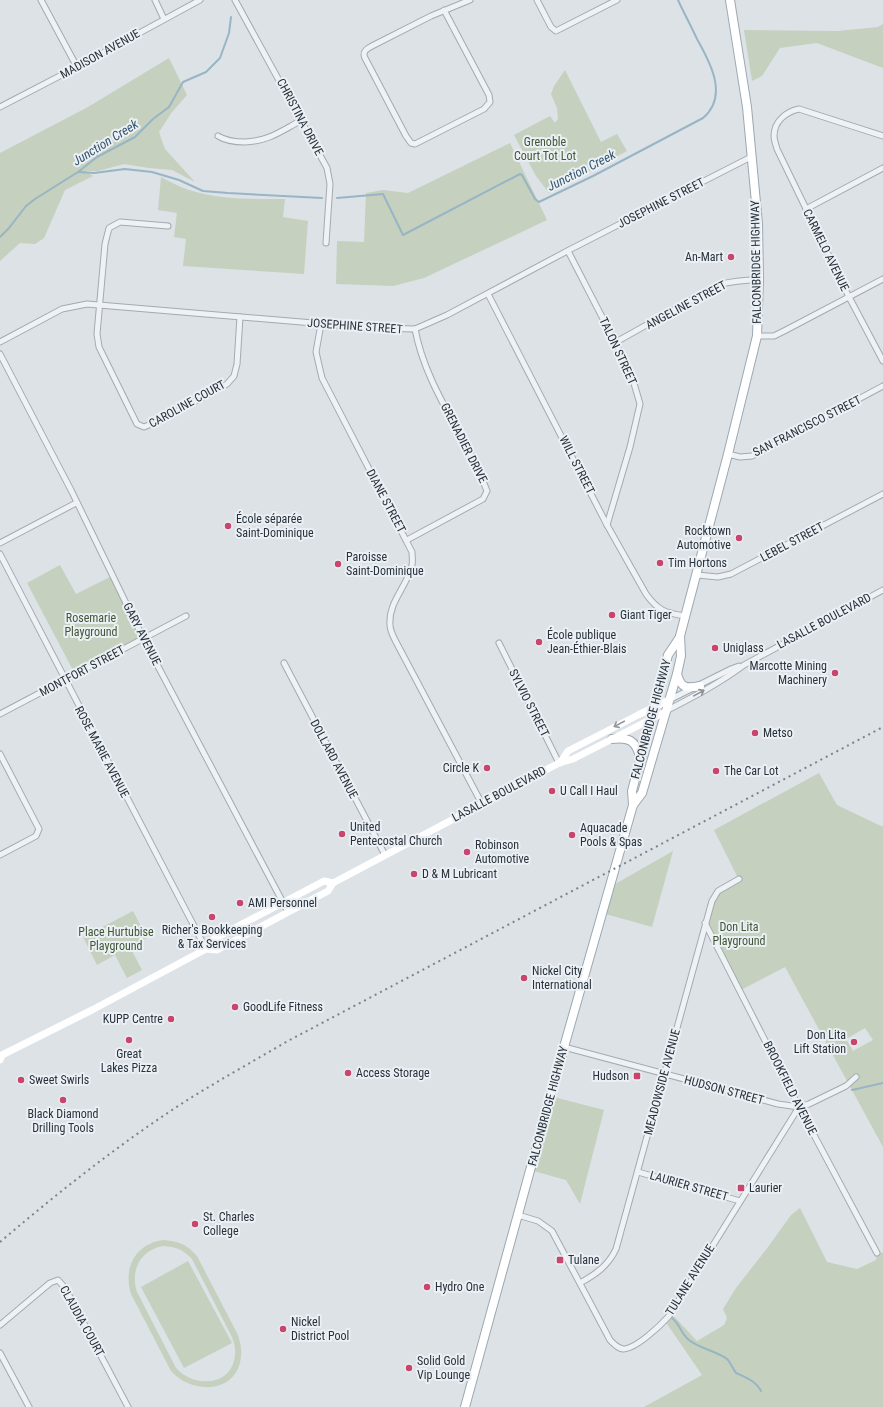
<svg xmlns="http://www.w3.org/2000/svg" width="883" height="1407" font-family="'Roboto Condensed',sans-serif">
<rect width="100%" height="100%" fill="#dde2e6"/>
<g fill="#c5d0be" fill-rule="evenodd">
<polygon points="883,24 883,68 817,43 780,48 762,76 752,81 744,30 838,31 878,27"/>
<polygon points="169,58 187,95 172,112 159,132 165,149 195,182 172,170 149,168 124,164 98,171 85,171 93,176 65,190 44,238 35,244 20,243 0,261 0,153 88,107"/>
<polygon points="565,70 601,142 617,134 627,151 549,193 536,176 514,135 550,116 555,123 558,119 557,108 551,94 554,86"/>
<polygon points="510,143 547,220 424,278 393,286 336,284 337,241 364,242 366,193 383,190 408,193"/>
<path d="M161 177C170 182 180 187 189 190 219 200 254 199 285 199L283 217 308 221 304 274 183 266 186 239 174 237 177 213 158 210Z"/>
<polygon points="60,565 76,594 110,577 138,632 139,635 135,640 74,672 27,583"/>
<path d="M819 773 837 805 881 826H883V1147L785 967 739 991 704 923 714 895 738 878 714 830ZM865 1028 873 1040 853 1051 846 1039Z"/>
<polygon points="673,851 652,927 602,913 610,887"/>
<polygon points="133,911 147,938 130,947 142,970 127,978 115,955 97,965 83,937"/>
<polygon points="550,1096 604,1110 580,1204 566,1180 530,1170"/>
<polygon points="800,1208 827,1262 857,1269 876,1260 877,1255 883,1252 883,1407 644,1407 702,1375 665,1321 671,1313 697,1341 724,1325 727,1318 723,1309 736,1288 768,1247 791,1215"/>
<path d="M163 1240C180 1242 185 1243 197 1256L238 1335C240 1342 242 1349 241 1356 238 1394 192 1395 171 1371L131 1294C123 1268 135 1244 163 1240ZM163 1246C177 1247 182 1249 192 1259L232 1337C234 1343 236 1349 235 1355 232 1387 194 1388 176 1368L137 1292C130 1271 140 1250 163 1246Z"/>
<polygon points="188,1261 232,1343 184,1368 141,1287"/>
</g>
<g fill="none" stroke-linecap="round" stroke-linejoin="round">
<g stroke="#98b5c5" stroke-width="2">
<polyline points="79,172 94,173 125,169 152,172 179,180 203,191 228,193 322,198"/>
<path d="M337 198 383 194 403 235 520 174 522 175 535 199 539 202 541 201 593 176 703 118C729 96 710 62 697 39 691 26 684 13 678 0"/>
<polyline points="0,237 9,228 26,206 35,199 78,172 97,157 135,137 153,119 169,107 183,82 206,72 220,58 229,33 231,17"/>
<polyline points="852,1090 883,1083"/>
<path d="M672 1318C680 1324 681 1334 689 1340 698 1348 722 1353 728 1360 731 1364 733 1369 736 1373 745 1377 756 1381 761 1391"/>
</g>
<defs>
<g id="minor">
<polyline points="41,0 77,67"/>
<polyline points="155,0 164,19"/>
<polyline points="235,0 327,168 330,184 326,243"/>
<polyline points="537,0 551,27 556,31 617,0"/>
<path d="M444 10 489 95 490 102 484 109 415 144 411 143 406 136 365 58C362 52 366 49 372 46L431 16 470 0"/>
<polyline points="0,107 77,67 200,0"/>
<path d="M218 136C226 141 235 142 245 142 269 141 281 131 302 120"/>
<path d="M883 136 799 109C785 112 774 122 774 136 774 140 776 145 777 149L849 297 883 361"/>
<polyline points="806,209 883,168"/>
<polyline points="168,226 120,222 109,228 105,244 97,334 99,347 137,424 144,427 163,419 227,384 234,376 237,364 240,317"/>
<polyline points="568,251 631,373 640,404 630,447 607,525"/>
<path d="M488 294 607 525 646 594C658 611 666 613 685 616"/>
<path d="M321 324 316 352 322 378 412 552C412 556 413 561 412 565 407 587 388 602 390 625 390 630 393 636 395 640L482 804"/>
<polyline points="757,336 774,336 786,330 883,279"/>
<polyline points="0,342 62,309 87,304 373,328 415,329 447,315 571,249 751,157"/>
<path d="M616 342 718 285C732 281 745 280 759 280"/>
<polyline points="0,354 72,492 143,638 288,912"/>
<polyline points="728,454 740,457 752,456 883,386"/>
<path d="M407 540 483 499 487 491C466 436 426 388 415 329"/>
<polyline points="0,543 76,503"/>
<polyline points="0,554 206,949"/>
<polyline points="697,575 718,577 731,574 883,494"/>
<polyline points="499,643 559,763"/>
<polyline points="284,663 385,855"/>
<polyline points="669,700 731,669 739,666"/>
<path d="M666 711C693 697 720 683 744 665L883 590"/>
<polyline points="0,714 186,616"/>
<polyline points="0,754 39,829 36,836 0,855"/>
<polyline points="705,923 799,1107 877,1253"/>
<polyline points="564,1047 778,1104 799,1107 809,1104 846,1086 856,1077"/>
<polyline points="638,1172 740,1201"/>
<path d="M518 1215 538 1221 552 1231 610 1340C614 1344 617 1348 623 1349 636 1349 661 1325 669 1316L799 1107"/>
<path d="M580 1283C596 1274 608 1266 616 1249L712 901 718 891 739 879"/>
<polyline points="0,1325 50,1283 58,1280 65,1288 128,1407"/>
<polyline points="0,1353 29,1407"/>
</g>
<g id="primary">
<path d="M677 674C681 688 686 689 700 686"/>
<path d="M612 739C628 737 636 740 640 757"/>
<polyline points="633,805 632,791 668,655 680,637"/>
<polyline points="465,1407 564,1047 633,805 642,793 677,674 681,656 680,636 728,454 757,336 759,280 758,224 747,107 730,0"/>
</g>
</defs>
<use href="#minor" stroke="#a3aab0" stroke-width="7"/>
<use href="#primary" stroke="#9ca8b1" stroke-width="10"/>
<use href="#minor" stroke="#eff2f5" stroke-width="5"/>
<g stroke="#fff" stroke-width="7">
<polyline points="560,763 568,751 638,715 669,700"/>
<polyline points="206,949 217,950 328,891 333,883 559,763 573,759 665,712"/>
<polyline points="0,1060 2,1055 92,1010 206,949 212,940 324,881 333,883"/>
</g>
<use href="#primary" stroke="#fff" stroke-width="8"/>
<path stroke="#77848f" stroke-width="2" stroke-dasharray="2 4" stroke-linecap="butt" d="M0 1242C60 1191 123 1141 189 1099 221 1079 254 1061 286 1042L883 727"/>
</g>
<defs><path id="oneway-shaft" d="M-6 0H5M1.5-3L5.5 0L1.5 3" fill="none" stroke-width="1.6" stroke-linecap="round" stroke-linejoin="round"/></defs>
<use stroke="#8b9298" href="#oneway-shaft" transform="translate(699 693) rotate(-29)"/>
<use stroke="#93989e" href="#oneway-shaft" transform="translate(619 724) rotate(152)"/>
<g fill="#c8456d" stroke="#ecf0f4" stroke-width="1.5">
<circle cx="731" cy="257" r="4"/>
<circle cx="228" cy="526" r="4"/>
<circle cx="739" cy="538" r="4"/>
<circle cx="660" cy="563" r="4"/>
<circle cx="338" cy="564" r="4"/>
<circle cx="612" cy="615" r="4"/>
<circle cx="539" cy="642" r="4"/>
<circle cx="715" cy="648" r="4"/>
<circle cx="835" cy="673" r="4"/>
<circle cx="755" cy="733" r="4"/>
<circle cx="487" cy="768" r="4"/>
<circle cx="716" cy="771" r="4"/>
<circle cx="552" cy="791" r="4"/>
<circle cx="342" cy="834" r="4"/>
<circle cx="572" cy="835" r="4"/>
<circle cx="467" cy="852" r="4"/>
<circle cx="414" cy="874" r="4"/>
<circle cx="240" cy="903" r="4"/>
<circle cx="212" cy="917" r="4"/>
<circle cx="524" cy="978" r="4"/>
<circle cx="235" cy="1007" r="4"/>
<circle cx="171" cy="1019" r="4"/>
<circle cx="129" cy="1040" r="4"/>
<circle cx="854" cy="1042" r="4"/>
<circle cx="348" cy="1073" r="4"/>
<rect x="633" y="1072" width="8" height="8" rx="2"/>
<circle cx="21" cy="1080" r="4"/>
<circle cx="63" cy="1100" r="4"/>
<rect x="737" y="1184" width="8" height="8" rx="2"/>
<circle cx="195" cy="1224" r="4"/>
<rect x="556" y="1256" width="8" height="8" rx="2"/>
<circle cx="427" cy="1287" r="4"/>
<circle cx="283" cy="1329" r="4"/>
<circle cx="409" cy="1368" r="4"/>
</g>
<g text-anchor="middle" stroke-width="4" stroke-linejoin="round" paint-order="stroke">
<g font-size="12" fill="#27323c" stroke="#ecf0f4">
<text transform="translate(100 54) rotate(-29)" y="4">MADISON AVENUE</text>
<text transform="translate(300 117) rotate(62)" y="4">CHRISTINA DRIVE</text>
<text transform="translate(661 203) rotate(-27)" y="4">JOSEPHINE STREET</text>
<text transform="translate(826 250) rotate(64)" y="4">CARMELO AVENUE</text>
<text transform="translate(756 262) rotate(-91)" y="4">FALCONBRIDGE HIGHWAY</text>
<text transform="translate(686 305) rotate(-28)" y="4">ANGELINE STREET</text>
<text transform="translate(355 326) rotate(4)" y="4">JOSEPHINE STREET</text>
<text transform="translate(618 351) rotate(65)" y="4">TALON STREET</text>
<text transform="translate(187 404) rotate(-29)" y="4">CAROLINE COURT</text>
<text transform="translate(807 426) rotate(-27)" y="4">SAN FRANCISCO STREET</text>
<text transform="translate(464 443) rotate(63)" y="4">GRENADIER DRIVE</text>
<text transform="translate(577 465) rotate(63)" y="4">WILL STREET</text>
<text transform="translate(386 501) rotate(62)" y="4">DIANE STREET</text>
<text transform="translate(792 542) rotate(-28)" y="4">LEBEL STREET</text>
<text transform="translate(824 621) rotate(-28)" y="4">LASALLE BOULEVARD</text>
<text transform="translate(142 634) rotate(63)" y="4">GARY AVENUE</text>
<text transform="translate(82 671) rotate(-28)" y="4">MONTFORT STREET</text>
<text transform="translate(529 703) rotate(63)" y="4">SYLVIO STREET</text>
<text transform="translate(651 719) rotate(-75)" y="4">FALCONBRIDGE HIGHWAY</text>
<text transform="translate(102 752) rotate(62)" y="4">ROSE MARIE AVENUE</text>
<text transform="translate(334 759) rotate(62)" y="4">DOLLARD AVENUE</text>
<text transform="translate(499 794) rotate(-28)" y="4">LASALLE BOULEVARD</text>
<text transform="translate(662 1082) rotate(-75)" y="4">MEADOWSIDE AVENUE</text>
<text transform="translate(790 1088) rotate(63)" y="4">BROOKFIELD AVENUE</text>
<text transform="translate(724 1090) rotate(15)" y="4">HUDSON STREET</text>
<text transform="translate(548 1106) rotate(-75)" y="4">FALCONBRIDGE HIGHWAY</text>
<text transform="translate(689 1186) rotate(16)" y="4">LAURIER STREET</text>
<text transform="translate(690 1280) rotate(-58)" y="4">TULANE AVENUE</text>
<text transform="translate(82 1321) rotate(61)" y="4">CLAUDIA COURT</text>
</g>
<g font-size="12" fill="#405735" stroke="#ecf0f4">
<text x="545" y="146">Grenoble<tspan x="545" dy="14">Court Tot Lot</tspan></text>
<text x="91" y="622">Rosemarie<tspan x="91" dy="14">Playground</tspan></text>
<text x="739" y="931">Don Lita<tspan x="739" dy="14">Playground</tspan></text>
<text x="116" y="936">Place Hurtubise<tspan x="116" dy="14">Playground</tspan></text>
</g>
<g font-size="12" fill="#27323c" stroke="#ecf0f4" text-anchor="start">
<text x="723" y="261" text-anchor="end">An-Mart</text>
<text x="236" y="523">École séparée<tspan x="236" dy="14">Saint-Dominique</tspan></text>
<text x="731" y="535" text-anchor="end">Rocktown<tspan x="731" dy="14">Automotive</tspan></text>
<text x="346" y="561">Paroisse<tspan x="346" dy="14">Saint-Dominique</tspan></text>
<text x="668" y="567">Tim Hortons</text>
<text x="620" y="619">Giant Tiger</text>
<text x="547" y="639">École publique<tspan x="547" dy="14">Jean-Éthier-Blais</tspan></text>
<text x="723" y="652">Uniglass</text>
<text x="827" y="670" text-anchor="end">Marcotte Mining<tspan x="827" dy="14">Machinery</tspan></text>
<text x="763" y="737">Metso</text>
<text x="479" y="772" text-anchor="end">Circle K</text>
<text x="724" y="775">The Car Lot</text>
<text x="560" y="795">U Call I Haul</text>
<text x="350" y="831">United<tspan x="350" dy="14">Pentecostal Church</tspan></text>
<text x="580" y="832">Aquacade<tspan x="580" dy="14">Pools &amp; Spas</tspan></text>
<text x="475" y="849">Robinson<tspan x="475" dy="14">Automotive</tspan></text>
<text x="422" y="878">D &amp; M Lubricant</text>
<text x="248" y="907">AMI Personnel</text>
<text x="212" y="934" text-anchor="middle">Richer's Bookkeeping<tspan x="212" dy="14">&amp; Tax Services</tspan></text>
<text x="532" y="975">Nickel City<tspan x="532" dy="14">International</tspan></text>
<text x="243" y="1011">GoodLife Fitness</text>
<text x="163" y="1023" text-anchor="end">KUPP Centre</text>
<text x="846" y="1039" text-anchor="end">Don Lita<tspan x="846" dy="14">Lift Station</tspan></text>
<text x="129" y="1058" text-anchor="middle">Great<tspan x="129" dy="14">Lakes Pizza</tspan></text>
<text x="356" y="1077">Access Storage</text>
<text x="629" y="1080" text-anchor="end">Hudson</text>
<text x="29" y="1084">Sweet Swirls</text>
<text x="63" y="1118" text-anchor="middle">Black Diamond<tspan x="63" dy="14">Drilling Tools</tspan></text>
<text x="749" y="1192">Laurier</text>
<text x="203" y="1221">St. Charles<tspan x="203" dy="14">College</tspan></text>
<text x="568" y="1264">Tulane</text>
<text x="435" y="1291">Hydro One</text>
<text x="291" y="1326">Nickel<tspan x="291" dy="14">District Pool</tspan></text>
<text x="417" y="1365">Solid Gold<tspan x="417" dy="14">Vip Lounge</tspan></text>
</g>
<g font-size="13" font-style="italic" fill="#33566e" stroke="#ecf0f4">
<text transform="translate(105 142) rotate(-32)" y="5">Junction Creek</text>
<text transform="translate(581 170) rotate(-27)" y="5">Junction Creek</text>
</g>
</g>
</svg>
